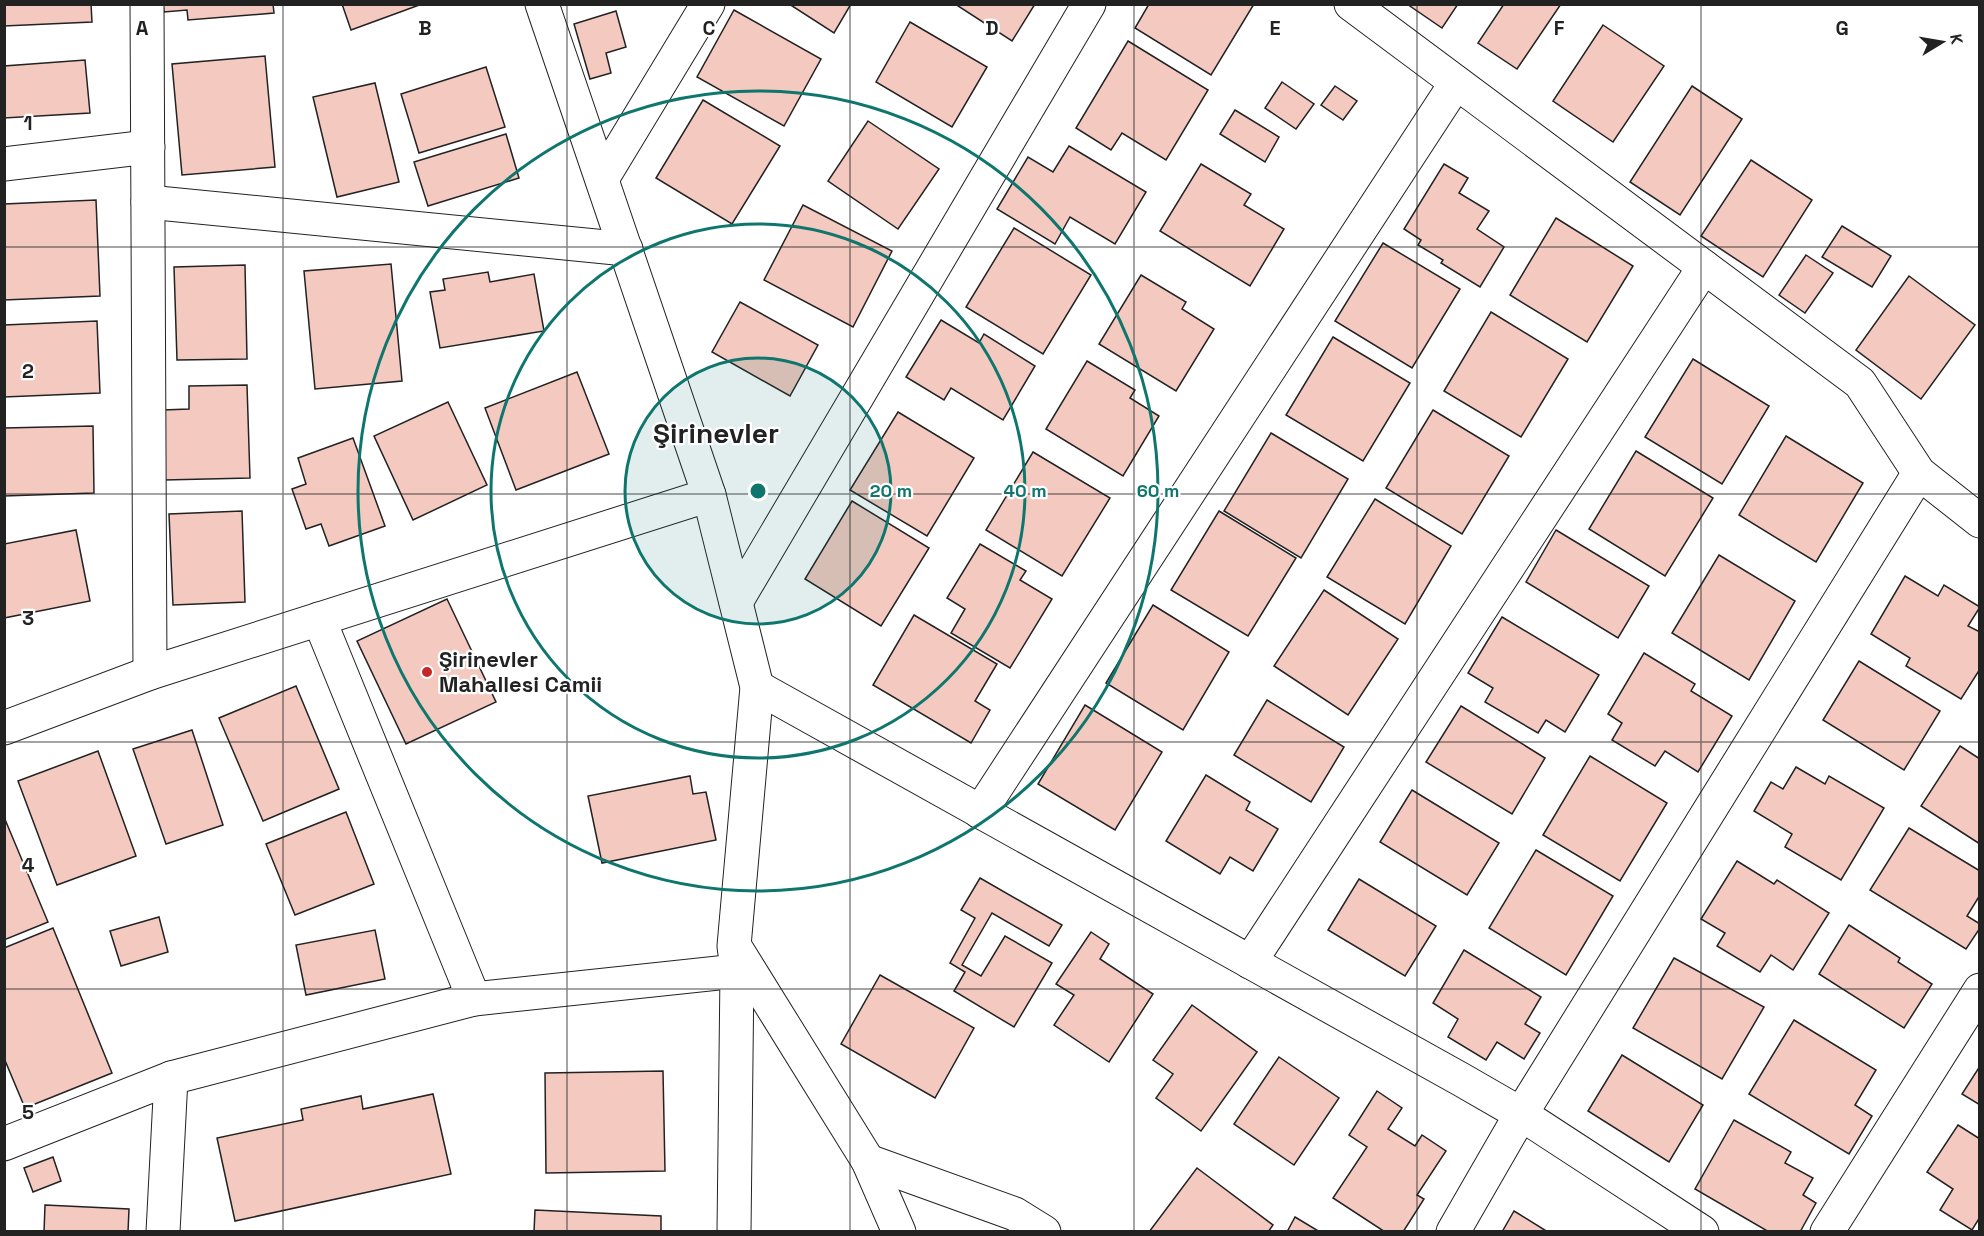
<svg xmlns="http://www.w3.org/2000/svg" width="1984" height="1236" font-family="'Space Grotesk',sans-serif">
<rect width="100%" height="100%" fill="#fff"/>
<g fill="#f3c9c0" stroke="#222" stroke-width="1.5">
<polygon points="4,4 91,4 92,22 4,26"/>
<polygon points="163,4 273,4 274,13 188,20 187,10 164,12"/>
<polygon points="342,4 422,4 351,30"/>
<polygon points="789,4 851,4 834,33"/>
<polygon points="955,4 1035,4 1012,41"/>
<polygon points="1149,4 1254,4 1211,75 1135,28"/>
<polygon points="1407,4 1458,4 1442,28"/>
<polygon points="1504,4 1561,4 1517,69 1478,43"/>
<polygon points="734,10 821,59 784,126 697,77"/>
<polygon points="616,11 626,47 606,53 611,73 590,79 574,24"/>
<polygon points="910,22 987,67 952,127 876,82"/>
<polygon points="1603,25 1664,66 1613,142 1553,101"/>
<polygon points="1128,41 1208,90 1166,160 1122,133 1111,150 1076,128"/>
<polygon points="265,56 275,167 182,175 172,64"/>
<polygon points="85,60 90,113 4,118 4,66"/>
<polygon points="486,67 505,127 419,153 401,94"/>
<polygon points="1282,82 1314,104 1296,129 1265,108"/>
<polygon points="375,83 399,182 337,197 313,97"/>
<polygon points="1335,86 1357,101 1343,120 1321,105"/>
<polygon points="1692,86 1742,119 1680,215 1630,182"/>
<polygon points="703,100 780,146 732,224 656,178"/>
<polygon points="1235,110 1279,137 1265,162 1220,134"/>
<polygon points="868,121 939,169 898,229 828,181"/>
<polygon points="506,134 519,178 428,206 414,162"/>
<polygon points="1069,146 1146,192 1115,244 1070,217 1055,244 997,209 1028,157 1053,172"/>
<polygon points="1751,160 1812,200 1763,277 1701,236"/>
<polygon points="1201,164 1251,194 1244,205 1284,229 1250,286 1160,231"/>
<polygon points="1444,164 1468,178 1459,193 1489,211 1477,229 1504,247 1480,287 1441,263 1443,260 1418,245 1421,240 1404,229"/>
<polygon points="96,200 100,296 4,300 4,204"/>
<polygon points="803,205 892,251 853,327 764,280"/>
<polygon points="1556,218 1633,266 1587,342 1510,295"/>
<polygon points="1842,226 1891,256 1872,287 1822,257"/>
<polygon points="1014,228 1091,275 1043,354 966,307"/>
<polygon points="1383,243 1460,289 1412,368 1335,321"/>
<polygon points="1806,255 1833,273 1805,313 1779,295"/>
<polygon points="391,264 402,381 315,389 304,271"/>
<polygon points="245,265 247,359 177,360 174,267"/>
<polygon points="488,272 490,282 534,274 544,331 440,348 430,292 445,290 443,279"/>
<polygon points="1141,275 1186,302 1182,309 1214,329 1176,391 1099,344"/>
<polygon points="1909,276 1975,325 1921,399 1856,350"/>
<polygon points="740,302 818,345 790,396 712,352"/>
<polygon points="1491,312 1568,359 1521,437 1444,391"/>
<polygon points="941,320 979,343 984,334 1035,366 1003,420 951,388 944,400 906,377"/>
<polygon points="97,321 100,393 4,397 4,325"/>
<polygon points="1333,337 1410,383 1363,461 1286,415"/>
<polygon points="1693,359 1769,406 1722,484 1645,437"/>
<polygon points="1087,361 1135,390 1130,398 1159,416 1123,476 1046,429"/>
<polygon points="577,372 609,454 516,490 485,408"/>
<polygon points="247,385 250,478 164,480 163,410 189,409 189,386"/>
<polygon points="448,402 487,485 413,520 374,436"/>
<polygon points="1433,410 1509,456 1462,534 1386,488"/>
<polygon points="898,412 974,458 927,536 850,490"/>
<polygon points="93,426 94,493 4,496 4,428"/>
<polygon points="1271,433 1348,479 1301,558 1224,511"/>
<polygon points="1786,436 1863,483 1816,562 1739,515"/>
<polygon points="353,438 385,526 329,546 321,524 306,529 292,489 306,484 298,458"/>
<polygon points="1636,451 1713,498 1665,576 1589,529"/>
<polygon points="1033,452 1110,498 1062,576 986,530"/>
<polygon points="1375,499 1451,546 1405,624 1327,577"/>
<polygon points="852,501 929,548 881,626 805,579"/>
<polygon points="242,511 245,602 173,605 169,514"/>
<polygon points="1219,511 1296,558 1248,636 1171,590"/>
<polygon points="76,530 90,601 4,618 4,544"/>
<polygon points="1556,530 1649,586 1618,638 1526,582"/>
<polygon points="980,544 1026,571 1020,580 1052,599 1010,668 951,633 965,609 947,598"/>
<polygon points="1719,555 1795,601 1749,680 1672,633"/>
<polygon points="1905,576 1938,596 1944,585 1980,607 1968,626 1980,632 1980,669 1961,699 1906,666 1910,658 1871,634"/>
<polygon points="1324,590 1398,639 1348,715 1274,666"/>
<polygon points="447,599 496,702 406,744 357,641"/>
<polygon points="1153,605 1229,652 1183,730 1106,683"/>
<polygon points="914,615 997,664 975,701 990,710 971,743 873,685"/>
<polygon points="1502,617 1599,675 1565,732 1546,720 1538,733 1485,702 1493,688 1468,673"/>
<polygon points="1644,653 1695,684 1691,691 1732,716 1698,772 1665,751 1655,766 1612,740 1622,723 1608,714"/>
<polygon points="1859,661 1940,711 1904,770 1823,720"/>
<polygon points="296,686 339,789 263,821 219,718"/>
<polygon points="1267,700 1344,747 1311,802 1234,755"/>
<polygon points="1085,705 1162,752 1115,830 1038,784"/>
<polygon points="1461,706 1545,758 1512,814 1426,762"/>
<polygon points="192,730 223,825 166,844 133,749"/>
<polygon points="1960,746 1980,759 1980,844 1921,806"/>
<polygon points="98,751 136,856 57,885 18,781"/>
<polygon points="1590,756 1667,803 1620,881 1543,835"/>
<polygon points="1796,767 1825,784 1829,776 1884,808 1841,880 1785,847 1792,834 1754,811 1771,782 1783,789"/>
<polygon points="1206,775 1250,802 1246,810 1278,829 1253,871 1230,857 1220,874 1166,841"/>
<polygon points="690,776 693,794 706,792 716,840 602,863 588,796"/>
<polygon points="1412,790 1499,843 1467,895 1380,842"/>
<polygon points="346,812 374,884 295,915 266,844"/>
<polygon points="4,817 48,922 4,940"/>
<polygon points="1909,828 1980,871 1980,895 1967,916 1980,924 1980,928 1966,949 1870,890"/>
<polygon points="1536,850 1613,896 1566,975 1489,928"/>
<polygon points="1737,861 1774,884 1777,880 1829,913 1793,970 1771,955 1760,972 1717,946 1725,933 1701,919"/>
<polygon points="980,878 1062,925 1049,946 992,913 962,965 981,976 1005,936 1052,963 1014,1027 954,991 965,972 950,963 975,918 961,910"/>
<polygon points="1359,879 1436,926 1405,976 1328,930"/>
<polygon points="159,917 168,952 121,966 110,931"/>
<polygon points="1849,925 1900,958 1898,962 1932,984 1904,1028 1819,974"/>
<polygon points="53,928 112,1073 25,1108 4,1058 4,948"/>
<polygon points="375,930 385,979 306,995 296,945"/>
<polygon points="1091,932 1109,944 1100,959 1153,994 1109,1062 1054,1025 1074,995 1056,984"/>
<polygon points="1464,950 1541,997 1525,1024 1540,1033 1524,1059 1497,1042 1486,1060 1448,1037 1458,1019 1433,1003"/>
<polygon points="1674,958 1764,1007 1722,1079 1633,1028"/>
<polygon points="880,975 974,1028 935,1098 841,1044"/>
<polygon points="1192,1005 1257,1052 1201,1131 1156,1098 1173,1074 1153,1060"/>
<polygon points="1794,1020 1876,1070 1855,1105 1872,1116 1849,1154 1749,1094"/>
<polygon points="1622,1055 1703,1105 1669,1162 1588,1111"/>
<polygon points="1279,1057 1339,1098 1294,1165 1234,1124"/>
<polygon points="1980,1066 1980,1105 1962,1094"/>
<polygon points="663,1071 665,1171 546,1173 545,1073"/>
<polygon points="1377,1091 1402,1108 1388,1129 1415,1146 1422,1135 1446,1151 1417,1195 1424,1199 1403,1232 1385,1232 1333,1198 1367,1147 1349,1135"/>
<polygon points="433,1094 451,1174 235,1221 217,1138 303,1120 301,1109 361,1096 363,1109"/>
<polygon points="1734,1120 1791,1152 1785,1163 1813,1178 1803,1195 1816,1203 1800,1232 1769,1232 1695,1189"/>
<polygon points="1958,1125 1980,1139 1980,1217 1972,1230 1940,1210 1953,1189 1927,1172"/>
<polygon points="53,1157 61,1181 33,1192 24,1168"/>
<polygon points="1197,1168 1273,1225 1268,1232 1149,1232"/>
<polygon points="45,1205 129,1209 128,1232 44,1232"/>
<polygon points="535,1210 661,1216 661,1232 534,1232"/>
<polygon points="1514,1211 1548,1232 1502,1232"/>
<polygon points="1295,1217 1320,1232 1287,1232"/>
</g>
<g fill="none" stroke-linecap="round" stroke-linejoin="round">
<defs>
<g id="minor">
<polyline points="147,4 150,673"/>
<polyline points="542,4 709,495 757,687 734,946 737,971 734,1232"/>
<polyline points="1351,4 1860,383 1919,473 1980,521"/>
<polyline points="4,164 148,147"/>
<polyline points="602,179 708,4"/>
<polyline points="148,202 626,249"/>
<polyline points="736,602 1089,4"/>
<polyline points="319,619 474,999"/>
<polyline points="757,687 1462,1080 1521,1114 1702,1232"/>
<polyline points="4,728 150,673 709,495"/>
<polyline points="980,812 1456,83"/>
<polyline points="737,950 868,1161 899,1232"/>
<polyline points="1250,962 1704,267"/>
<polyline points="4,1144 171,1078 474,999 737,971"/>
<polyline points="868,1161 1015,1214 1044,1232"/>
<polyline points="163,1232 171,1078"/>
<polyline points="1453,1232 1521,1114 1919,473"/>
<polyline points="1827,1232 1980,990"/>
</g>
</defs>
<use href="#minor" stroke="#222" stroke-width="35"/>
<use href="#minor" stroke="#fff" stroke-width="33"/>
</g>
<path fill="none" stroke="#222" stroke-width="1.5" stroke-opacity="0.55" d="M283 4V1232M567 4V1232M850 4V1232M1134 4V1232M1417 4V1232M1701 4V1232M4 247H1980M4 494H1980M4 742H1980M4 989H1980"/>
<circle cx="758" cy="491" r="133" fill="#0f766e" fill-opacity=".12"/>
<g fill="none" stroke="#0f766e" stroke-width="3">
<circle cx="758" cy="491" r="133"/>
<circle cx="758" cy="491" r="267"/>
<circle cx="758" cy="491" r="400"/>
</g>
<circle fill="#c62828" stroke="#fff" stroke-width="2" cx="427" cy="672" r="6"/>
<g text-anchor="middle" stroke-width="4.5" stroke-linejoin="round" paint-order="stroke">
<g font-size="22" font-weight="bold" fill="#222" stroke="#fff" text-anchor="start">
<text x="439" y="667">Şirinevler<tspan x="439" dy="25">Mahallesi Camii</tspan></text>
</g>
<g font-size="28" font-weight="bold" fill="#222" stroke="#fff">
<text x="716" y="443">Şirinevler</text>
</g>
</g>
<g font-size="20" text-anchor="middle" font-weight="bold" fill="#222" stroke="#fff" stroke-width="4.5" stroke-linejoin="round" paint-order="stroke">
<text x="142" y="35">A</text>
<text x="425" y="35">B</text>
<text x="709" y="35">C</text>
<text x="992" y="35">D</text>
<text x="1275" y="35">E</text>
<text x="1559" y="35">F</text>
<text x="1842" y="35">G</text>
<text x="28" y="130">1</text>
<text x="28" y="378">2</text>
<text x="28" y="625">3</text>
<text x="28" y="872">4</text>
<text x="28" y="1119">5</text>
</g>
<circle cx="758" cy="491" r="9" fill="#0f766e" stroke="#fff" stroke-width="3"/>
<g font-size="18" text-anchor="middle" font-weight="bold" fill="#0f766e" stroke="#fff" stroke-width="4.5" stroke-linejoin="round" paint-order="stroke">
<text x="891" y="497">20 m</text>
<text x="1025" y="497">40 m</text>
<text x="1158" y="497">60 m</text>
</g>
<rect width="1984" height="1236" fill="none" stroke="#222222" stroke-width="12"/>
<g transform="translate(1942 42) rotate(79)" stroke="#ffffff" stroke-width="4.5" paint-order="stroke">
<path d="M0-4.5L10 22L0 15L-10 22Z" fill="#222222"/>
<text y="-9" font-size="16" font-weight="bold" text-anchor="middle" fill="#222222">K</text>
</g>
</svg>
